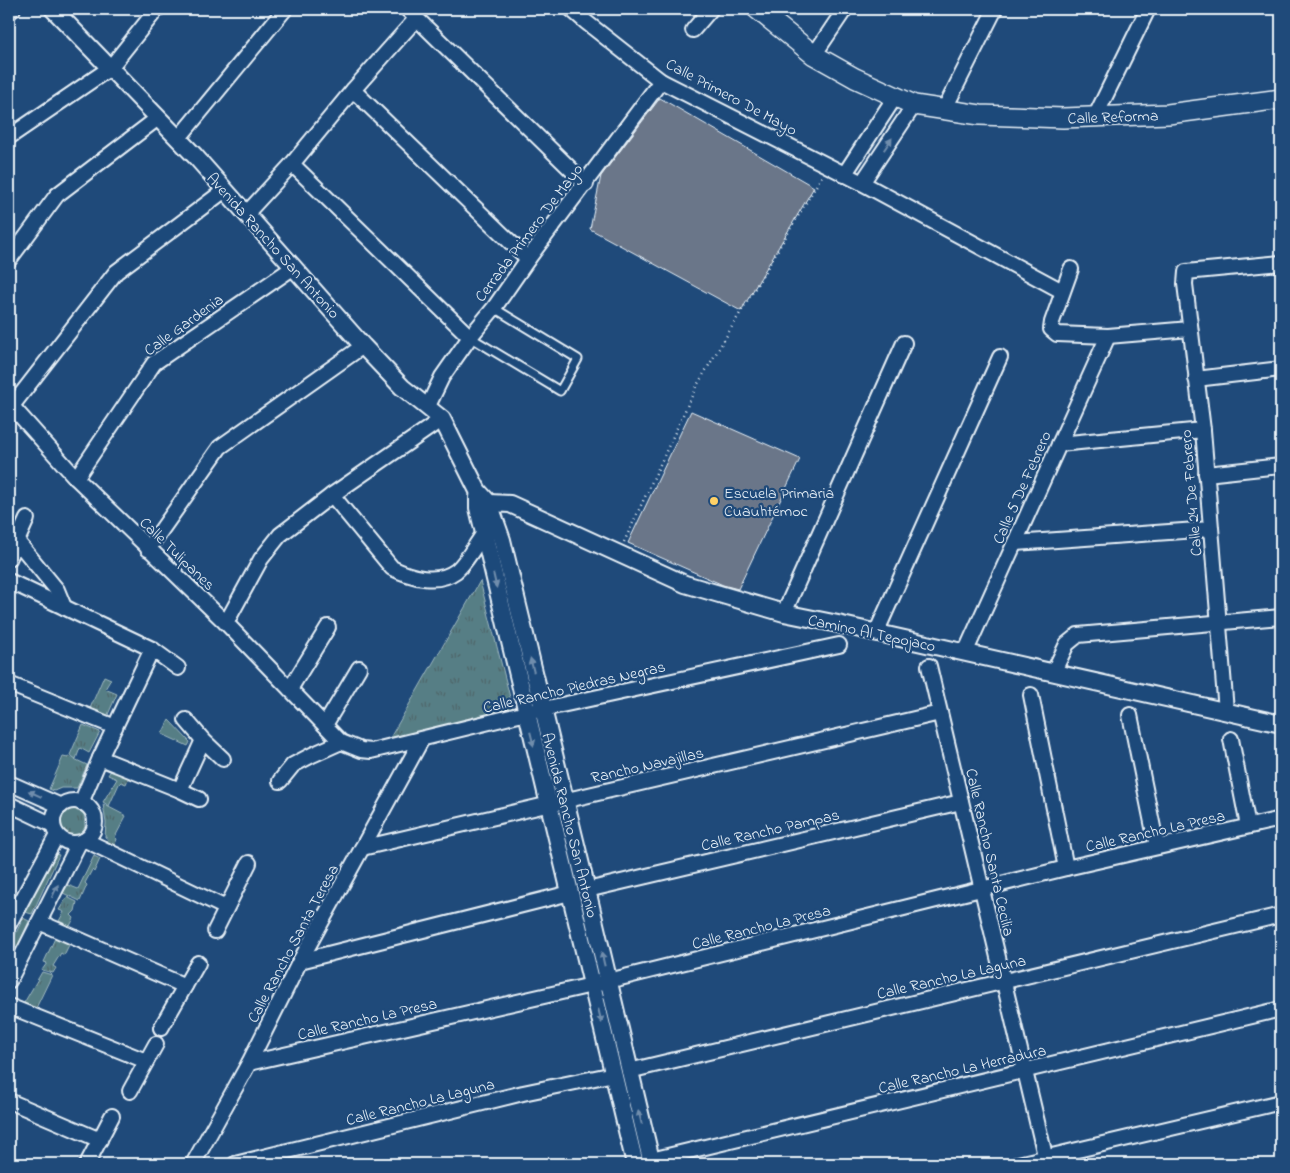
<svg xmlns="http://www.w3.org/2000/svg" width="1290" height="1173" font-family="'Indie Flower',sans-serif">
<defs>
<pattern id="park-tufts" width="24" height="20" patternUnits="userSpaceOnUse" patternTransform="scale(1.25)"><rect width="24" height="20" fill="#567e85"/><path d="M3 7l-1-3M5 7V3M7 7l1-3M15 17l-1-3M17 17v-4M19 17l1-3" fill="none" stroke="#4f666a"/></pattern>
</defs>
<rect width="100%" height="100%" fill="#1f4a7a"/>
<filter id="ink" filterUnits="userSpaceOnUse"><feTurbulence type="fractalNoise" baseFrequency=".02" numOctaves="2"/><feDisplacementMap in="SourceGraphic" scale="10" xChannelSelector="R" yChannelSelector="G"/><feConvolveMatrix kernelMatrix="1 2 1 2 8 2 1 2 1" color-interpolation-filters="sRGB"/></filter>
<g filter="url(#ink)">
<g fill="url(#park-tufts)" stroke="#9fb8be">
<polygon points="480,581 513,709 390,738"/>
<polygon points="104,676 111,679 105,689 117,694 106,719 88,713"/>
<polygon points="169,720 190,742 188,746 162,734"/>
<polygon points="83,725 100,732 89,753 80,748 76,759 70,755"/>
<polygon points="68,756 87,765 77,788 61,788 54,791 49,789 63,757 68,758"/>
<polygon points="112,769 130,774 126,784 121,782 119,784 109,806 103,802 117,779 108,775"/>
<polygon points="103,804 126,816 115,837 117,839 113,849 104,844 108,839 105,837 106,823"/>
<polygon points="73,806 84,813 85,827 79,836 66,835 58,825 59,814 66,808"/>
<polygon points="49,852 59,855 32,914 25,912"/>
<polygon points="94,856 100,859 94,872 92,870 85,883 87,885 80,901 63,893 68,885 78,889"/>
<polygon points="67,897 77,902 75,911 71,915 74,918 70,926 59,921 64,912 59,910"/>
<polygon points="23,918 29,921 9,967 9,948"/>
<polygon points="56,936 70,943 64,955 61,953 53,966 56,968 53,973 42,970 47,963 44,962"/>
<polygon points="42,972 52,975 35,1010 24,1003"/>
</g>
<g fill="#6a7689" stroke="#e8f1f8">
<polygon points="660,98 814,187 741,311 590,229 601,176"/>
<polygon points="691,411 800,459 738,589 723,585 628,543"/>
</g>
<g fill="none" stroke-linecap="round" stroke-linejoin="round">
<defs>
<polyline id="service" points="470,337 560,391 578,359 494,308"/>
<g id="minor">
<polyline points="407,9 586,184"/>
<polyline points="571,9 586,22 661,81 862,183 1062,291"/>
<polyline points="9,12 13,9"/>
<polyline points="693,30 711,9"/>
<polyline points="814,55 845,9"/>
<polyline points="353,90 528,259"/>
<polyline points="944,110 995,9"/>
<polyline points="1095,117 1148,9"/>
<polyline points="9,137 110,68 157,9"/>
<polyline points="178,139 285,9"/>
<polyline points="292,164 470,337"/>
<polyline points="844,175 895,97"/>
<polyline points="862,183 914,105"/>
<polyline points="246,214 292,164 353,90 416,19"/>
<polyline points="9,260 57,195 158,118"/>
<polyline points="1071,269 1052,322 1051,329 1057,334 1108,336 1190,329"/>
<polyline points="1196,379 1281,369"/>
<polyline points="9,403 76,478 226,623 341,742 361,750 371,751 543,709 839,645"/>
<polyline points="12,406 116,272 225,190"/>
<polyline points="428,406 442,377 470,337 494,308 528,259 661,81"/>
<polyline points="1059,444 1203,430"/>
<polyline points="1206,474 1281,466"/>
<polyline points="76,478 154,363 294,267"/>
<path d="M332 495 392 568C410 577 437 585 456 571 466 563 476 544 484 533L490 530"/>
<polyline points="17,541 57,590 64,607"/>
<polyline points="1015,543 1211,529"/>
<polyline points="148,549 220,447 363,346"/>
<polyline points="9,559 27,519"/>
<polyline points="9,581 152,649"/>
<polyline points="784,613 904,343"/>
<polyline points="226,623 261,559 280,535 332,495 442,419"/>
<polyline points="876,633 1000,357"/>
<polyline points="965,653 1108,336"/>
<polyline points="929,666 1047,1164"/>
<polyline points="1053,673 1067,644 1078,635 1281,617"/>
<polyline points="9,684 115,727"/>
<polyline points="290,689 328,627"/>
<polyline points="1031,695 1066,868"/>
<polyline points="1226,711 1203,430 1185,284 1186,272 1281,263"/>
<polyline points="1130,715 1157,847"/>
<polyline points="186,720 203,740 223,759"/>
<polyline points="325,725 359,668"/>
<polyline points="1231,739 1248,826"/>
<polyline points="100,758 180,790 199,799"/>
<polyline points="280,781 293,765 312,755 341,742"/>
<polyline points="9,783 61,806"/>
<polyline points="180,790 203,740"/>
<circle cx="74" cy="822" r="21"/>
<polyline points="81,803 100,758 152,649 178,668"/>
<polyline points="9,804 53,825"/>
<polyline points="85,840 226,908"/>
<polyline points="362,848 940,713"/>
<polyline points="587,890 961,802"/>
<polyline points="39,922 185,986"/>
<polyline points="9,924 57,835"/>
<polyline points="215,931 249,863"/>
<polyline points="300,961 570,893"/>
<polyline points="9,981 79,843"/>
<polyline points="9,1006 146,1061"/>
<polyline points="161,1028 198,963"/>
<polyline points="249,1063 592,985 1066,868 1281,819"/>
<polyline points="629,1071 1281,915"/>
<polyline points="130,1091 156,1044"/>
<polyline points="9,1101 100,1140"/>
<polyline points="651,1160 1281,1009"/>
<polyline points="87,1164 112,1116"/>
<polyline points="193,1164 249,1063 300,961 422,739"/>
<polyline points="235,1164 523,1093 614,1074"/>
<polyline points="1018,1164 1281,1102"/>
</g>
<g id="tertiary">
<polyline points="53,9 195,156 363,346 402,387 442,419 478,491 489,503 502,540 587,890 652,1164"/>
<polyline points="478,497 478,508 635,1164"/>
<polyline points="481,507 489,503 510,504 685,584 784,613 838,624 1281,724"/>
</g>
<polyline id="secondary" points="757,9 814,55 855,78 914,105 980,115 1063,118 1168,114 1281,99"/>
</defs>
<use href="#service" stroke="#e8f1f8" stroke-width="11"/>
<use href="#minor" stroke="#e8f1f8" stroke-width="18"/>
<use href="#tertiary" stroke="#e8f1f8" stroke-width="20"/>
<use href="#secondary" stroke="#e8f1f8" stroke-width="22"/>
<polyline stroke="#e8f1f8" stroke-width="2.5" stroke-dasharray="1 4" stroke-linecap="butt" points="624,542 696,387 822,176"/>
<use href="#service" stroke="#1f4a7a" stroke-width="7"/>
<use href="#minor" stroke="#1f4a7a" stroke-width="14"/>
<use href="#tertiary" stroke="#1f4a7a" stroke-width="16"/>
<use href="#secondary" stroke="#1f4a7a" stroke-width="19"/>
</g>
<defs><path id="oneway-solid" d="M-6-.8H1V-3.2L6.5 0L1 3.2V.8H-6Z" transform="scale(1.25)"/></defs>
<g fill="#6f8dac">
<use href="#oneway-solid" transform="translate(888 144) rotate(-56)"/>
<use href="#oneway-solid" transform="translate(495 581) rotate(77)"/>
<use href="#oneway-solid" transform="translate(532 665) rotate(-104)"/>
<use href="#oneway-solid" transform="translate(532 739) rotate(76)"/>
<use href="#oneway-solid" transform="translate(35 794) rotate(-155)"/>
<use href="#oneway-solid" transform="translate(55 891) rotate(-64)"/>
<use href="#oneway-solid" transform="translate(603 959) rotate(-103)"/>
<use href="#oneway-solid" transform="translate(600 1016) rotate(76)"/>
<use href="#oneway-solid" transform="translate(640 1117) rotate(-104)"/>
</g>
</g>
<circle fill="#ffd166" stroke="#1f4a7a" stroke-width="2" cx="714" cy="501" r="5"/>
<g text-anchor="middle" stroke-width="4.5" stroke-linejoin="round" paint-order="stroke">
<g font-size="16" fill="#e8f1f8" stroke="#1f4a7a">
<text transform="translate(732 96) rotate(28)" y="6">Calle Primero De Mayo</text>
<text transform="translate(1113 116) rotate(-2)" y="6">Calle Reforma</text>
<text transform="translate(528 232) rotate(-53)" y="6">Cerrada Primero De Mayo</text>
<text transform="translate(274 245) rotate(48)" y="6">Avenida Rancho San Antonio</text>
<text transform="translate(183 324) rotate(-36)" y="6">Calle Gardenia</text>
<text transform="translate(1021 487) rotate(-66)" y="6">Calle 5 De Febrero</text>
<text transform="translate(1190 493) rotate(-95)" y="6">Calle 24 De Febrero</text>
<text transform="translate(178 553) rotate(44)" y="6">Calle Tulipanes</text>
<text transform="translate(872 632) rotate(12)" y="6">Camino Al Tepojaco</text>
<text transform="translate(574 686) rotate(-13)" y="6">Calle Rancho Piedras Negras</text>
<text transform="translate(647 764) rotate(-13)" y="6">Rancho Navajillas</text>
<text transform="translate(571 825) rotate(76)" y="6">Avenida Rancho San Antonio</text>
<text transform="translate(770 829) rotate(-13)" y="6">Calle Rancho Pampas</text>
<text transform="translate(1155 830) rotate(-13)" y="6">Calle Rancho La Presa</text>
<text transform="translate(991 852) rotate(77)" y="6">Calle Rancho Santa Cecilia</text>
<text transform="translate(761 926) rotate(-14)" y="6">Calle Rancho La Presa</text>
<text transform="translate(292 943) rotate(-62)" y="6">Calle Rancho Santa Teresa</text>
<text transform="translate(951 976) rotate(-13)" y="6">Calle Rancho La Laguna</text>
<text transform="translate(367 1018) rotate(-13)" y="6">Calle Rancho La Presa</text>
<text transform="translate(962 1068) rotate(-13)" y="6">Calle Rancho La Herradura</text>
<text transform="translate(420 1101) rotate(-14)" y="6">Calle Rancho La Laguna</text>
</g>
<g font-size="16" fill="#e8f1f8" stroke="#1f4a7a" text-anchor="start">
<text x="724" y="498">Escuela Primaria<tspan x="724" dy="18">Cuauhtémoc</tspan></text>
</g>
</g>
<rect width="1290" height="1173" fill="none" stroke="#1f4a7a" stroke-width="30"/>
<rect x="15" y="15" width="1260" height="1143" fill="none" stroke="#e8f1f8" stroke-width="2" filter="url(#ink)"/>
</svg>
